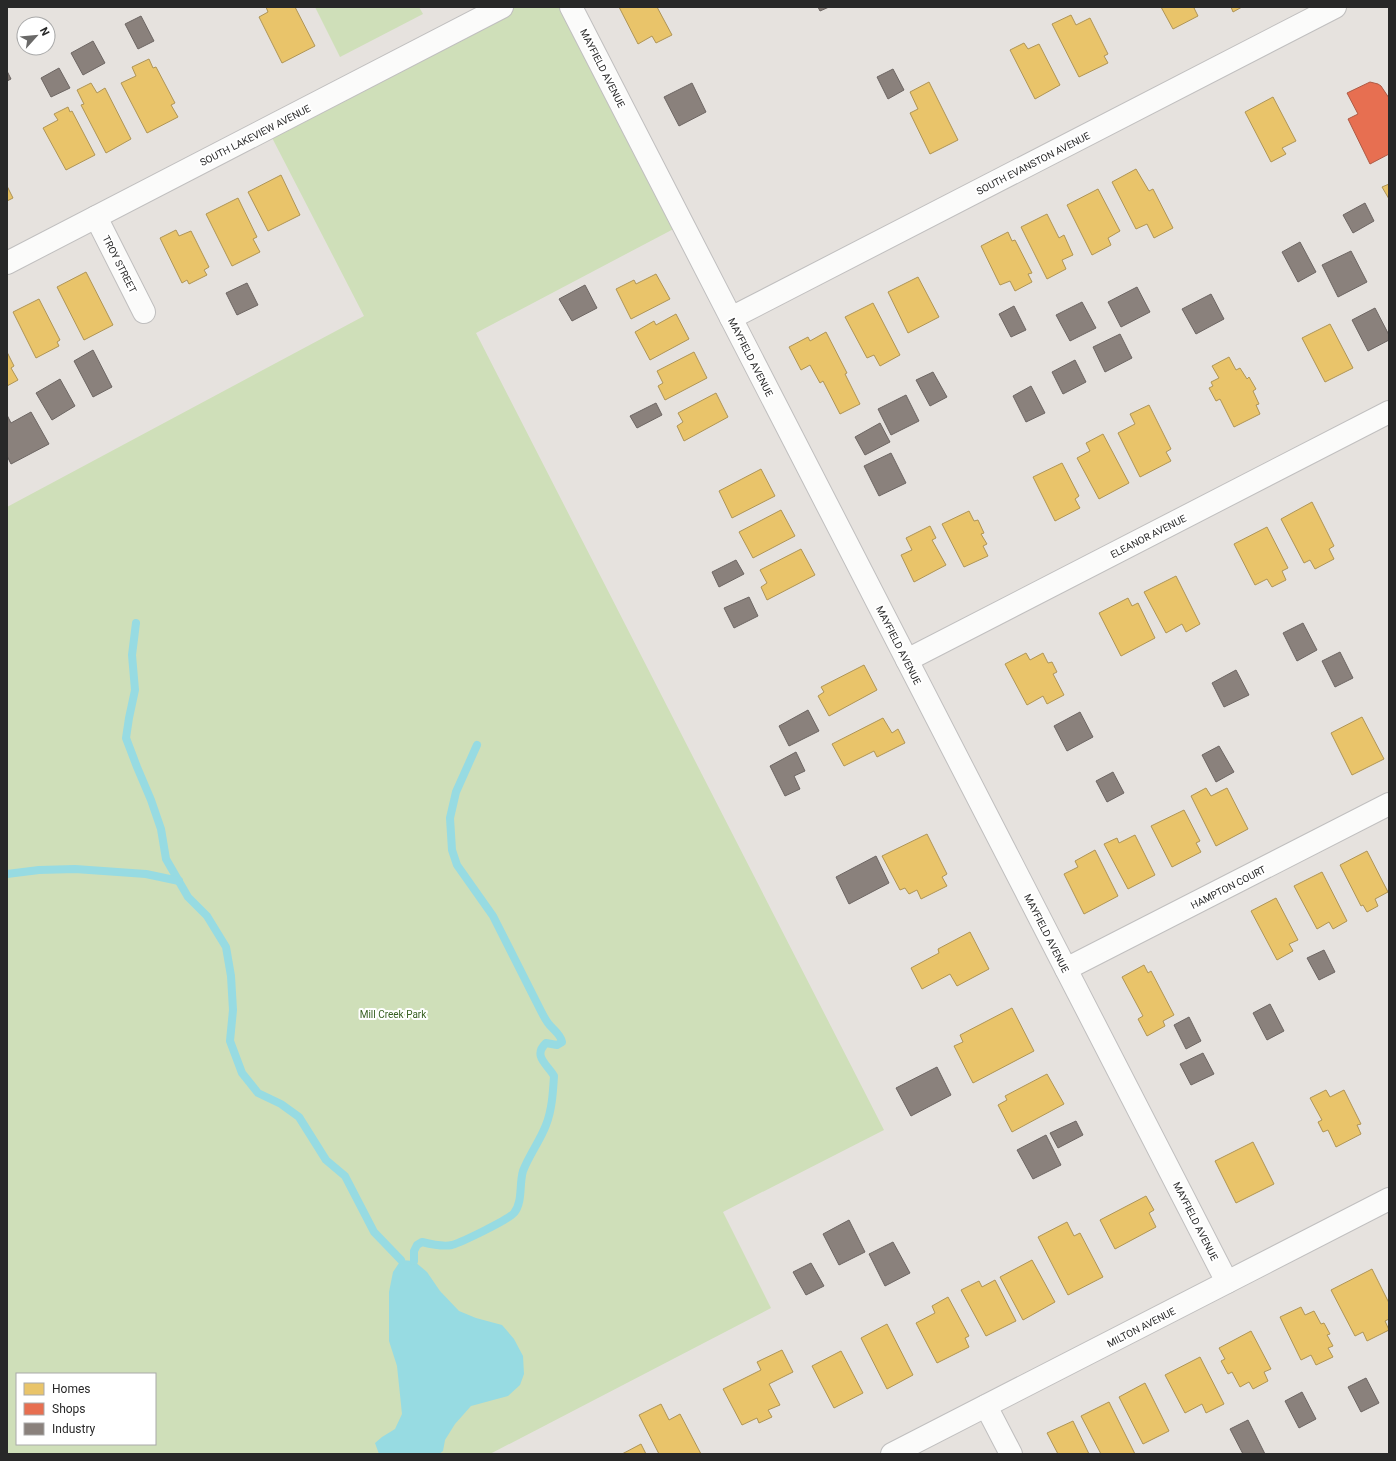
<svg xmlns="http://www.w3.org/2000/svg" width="1396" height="1461" font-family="Roboto,sans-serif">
<rect width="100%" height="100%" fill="#e6e2de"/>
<g fill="#cfdfb9" fill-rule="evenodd">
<polygon points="315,7 419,7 423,14 340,57"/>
<path d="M502 7H571L683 224 476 333 884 1130 723 1212 771 1308 490 1454H7V507L364 316 267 128ZM17 1374H155V1444H17Z"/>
</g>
<polygon fill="#97dbe2" points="401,1260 414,1261 427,1272 440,1291 459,1311 476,1318 502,1325 514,1339 523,1356 524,1374 520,1385 508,1396 471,1406 455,1424 445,1440 443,1451 439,1454 379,1454 375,1443 382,1437 395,1429 402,1414 397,1366 389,1341 389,1292 393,1272"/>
<g fill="#e9c46a" stroke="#af9556">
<polygon points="266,7 295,7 315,46 282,63 259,17 268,12"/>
<polygon points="619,7 657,7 672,35 656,43 652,36 638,44"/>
<polygon points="1161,7 1196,7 1194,8 1198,16 1173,29"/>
<polygon points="1231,7 1242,7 1233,12"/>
<polygon points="1071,15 1076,25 1090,18 1108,54 1104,56 1108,63 1079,77 1052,24"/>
<polygon points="1024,43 1028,49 1039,44 1060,85 1035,99 1010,50"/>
<polygon points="149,59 153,68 156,67 175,103 171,105 178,117 147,133 121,83 136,76 132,67"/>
<polygon points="929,82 958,140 930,154 910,113 918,109 910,92"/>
<polygon points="91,83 97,93 105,88 131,139 106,153 81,105 84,104 77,90"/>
<polygon points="1273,97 1296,141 1282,148 1286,154 1271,162 1245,112"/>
<polygon points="68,107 70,112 72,111 95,155 66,170 43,128 58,120 54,114"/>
<polygon points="1136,169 1149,191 1153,189 1173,228 1154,238 1147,224 1136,229 1112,182"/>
<polygon points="281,175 300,215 268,231 248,192"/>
<polygon points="1389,184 1389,199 1382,187"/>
<polygon points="7,186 13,198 7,201"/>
<polygon points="1098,189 1120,231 1108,238 1111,245 1092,255 1067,205"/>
<polygon points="238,198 257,237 253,239 260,252 232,266 206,214"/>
<polygon points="1047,214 1059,238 1064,235 1073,255 1062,260 1066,269 1047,279 1021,227"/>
<polygon points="176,230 179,236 191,231 209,267 204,270 207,275 189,284 187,280 182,283 160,238"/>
<polygon points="1008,232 1012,241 1015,240 1032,273 1028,274 1032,282 1015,291 1010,281 1000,285 981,246"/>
<polygon points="86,272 113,325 84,340 57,287"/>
<polygon points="656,274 670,299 631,319 616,289 634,280 636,284"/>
<polygon points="918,277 939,317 908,333 888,292"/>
<polygon points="39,299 60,340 57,342 59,346 36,358 13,312"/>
<polygon points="873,303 900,355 880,366 874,355 867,358 845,317"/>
<polygon points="676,314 689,339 650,360 635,332 654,321 656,325"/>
<polygon points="1330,324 1353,368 1325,382 1302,338"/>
<polygon points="826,332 847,373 845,374 860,404 840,414 823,381 820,383 810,365 801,370 789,347 808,337 810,341"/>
<polygon points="7,352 14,366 11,368 18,380 7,386"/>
<polygon points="694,352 707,378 665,400 658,386 663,383 657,371"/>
<polygon points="1229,357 1236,370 1240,368 1247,379 1249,377 1256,389 1253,391 1259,404 1256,405 1260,414 1234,427 1220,399 1216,401 1209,388 1213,386 1211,382 1219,378 1212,366"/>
<polygon points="716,393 728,417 684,441 677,426 683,422 678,413"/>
<polygon points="1149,405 1171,449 1166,452 1171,461 1140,477 1118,433 1135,424 1130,414"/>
<polygon points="1103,434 1129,483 1099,499 1077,458 1090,451 1086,443"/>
<polygon points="1062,463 1079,496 1075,499 1080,508 1055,521 1033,477"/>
<polygon points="761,469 775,496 732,518 719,491"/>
<polygon points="1312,502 1334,546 1329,549 1334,559 1315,569 1310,560 1304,563 1281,519"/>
<polygon points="781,510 795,536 753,558 739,532"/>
<polygon points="969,511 974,521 978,520 984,533 981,534 987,544 983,546 988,556 964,567 942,524"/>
<polygon points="930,526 936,538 932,540 946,565 914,582 901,555 912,550 906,538"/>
<polygon points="1267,527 1288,568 1282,571 1286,580 1272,587 1267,579 1255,585 1234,544"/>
<polygon points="801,549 815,575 767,600 761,587 767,583 760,570"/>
<polygon points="1176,576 1200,624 1186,632 1182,624 1166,633 1144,592"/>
<polygon points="1128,598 1132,606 1138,603 1155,638 1121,656 1099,613"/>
<polygon points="1026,653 1030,660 1043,653 1048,663 1052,662 1057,672 1053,674 1064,695 1047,704 1043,696 1027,705 1005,664"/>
<polygon points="864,665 877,690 829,716 818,696 824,692 821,687"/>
<polygon points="1362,717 1384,759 1352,775 1331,733"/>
<polygon points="883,718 892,733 898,729 905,743 877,757 874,751 844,766 832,744"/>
<polygon points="1206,788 1211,796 1227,788 1248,829 1216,846 1191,796"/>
<polygon points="1184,810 1200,841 1196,843 1201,852 1172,867 1151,826"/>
<polygon points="927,834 947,874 942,877 947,886 921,899 917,890 909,894 905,888 900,890 882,856"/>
<polygon points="1135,835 1155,875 1128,889 1104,844 1117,838 1119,843"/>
<polygon points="1095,850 1118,896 1084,914 1064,874 1078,867 1075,861"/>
<polygon points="1367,851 1388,892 1375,899 1378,906 1367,912 1363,905 1361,906 1340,865"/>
<polygon points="1322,872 1347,921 1333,929 1329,922 1317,929 1294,886"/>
<polygon points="1276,898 1298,940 1289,944 1293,951 1277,960 1251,911"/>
<polygon points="970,932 989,969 957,986 950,974 922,989 911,968 939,953 938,949"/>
<polygon points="1144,965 1148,973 1151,971 1174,1015 1163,1021 1165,1026 1147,1036 1138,1019 1143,1016 1122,977"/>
<polygon points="1012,1008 1034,1051 973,1083 954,1046 963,1042 960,1035"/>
<polygon points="1047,1074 1064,1104 1012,1132 998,1105 1007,1100 1005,1096"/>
<polygon points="1326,1090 1330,1097 1344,1090 1361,1124 1357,1125 1361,1134 1336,1147 1328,1130 1323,1132 1318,1122 1322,1120 1310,1098"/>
<polygon points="1253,1142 1274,1184 1236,1203 1215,1161"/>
<polygon points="1146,1196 1154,1210 1149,1213 1156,1227 1115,1249 1100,1220"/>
<polygon points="1067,1222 1074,1236 1080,1233 1103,1277 1068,1295 1038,1237"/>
<polygon points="1032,1260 1055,1302 1023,1320 1000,1277"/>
<polygon points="1372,1269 1389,1303 1389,1319 1385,1321 1389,1330 1367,1341 1363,1332 1355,1336 1331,1290"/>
<polygon points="995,1280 1016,1321 986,1336 961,1290 979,1281 982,1287"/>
<polygon points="948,1297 969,1336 965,1338 969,1347 937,1363 916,1323 935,1313 932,1306"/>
<polygon points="1301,1307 1305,1315 1314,1311 1321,1324 1324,1323 1330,1334 1327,1335 1333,1346 1328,1348 1333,1357 1316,1365 1311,1355 1301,1360 1280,1317"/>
<polygon points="887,1324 913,1375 887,1389 861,1338"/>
<polygon points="1251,1331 1271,1369 1264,1372 1268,1381 1253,1389 1249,1382 1240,1387 1232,1372 1228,1374 1221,1361 1225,1359 1219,1348"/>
<polygon points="782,1350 793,1372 769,1384 780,1405 768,1410 772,1417 759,1423 757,1418 742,1425 723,1389 761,1370 757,1362"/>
<polygon points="841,1351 863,1393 834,1408 812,1366"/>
<polygon points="1200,1357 1224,1404 1206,1413 1202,1404 1185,1413 1165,1375"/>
<polygon points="1145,1383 1169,1431 1143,1444 1119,1397"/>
<polygon points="1109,1402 1135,1454 1101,1454 1081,1416"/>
<polygon points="661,1404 669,1420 680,1414 701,1454 659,1454 639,1415"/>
<polygon points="1073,1421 1089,1454 1058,1454 1047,1433"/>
<polygon points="641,1444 646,1454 622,1454"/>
</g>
<polygon fill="#e76f51" stroke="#ae5a45" points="1370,82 1378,84 1381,86 1389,98 1389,154 1370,164 1348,119 1358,114 1347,93"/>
<g fill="#8a817c" stroke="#6d6663">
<polygon points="818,7 829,7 820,11"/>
<polygon points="141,16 154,41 138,49 125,24"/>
<polygon points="93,41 105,63 83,75 71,53"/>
<polygon points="59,68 70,88 51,97 41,78"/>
<polygon points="893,69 904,90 888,99 877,77"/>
<polygon points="7,71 11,79 7,81"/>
<polygon points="692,83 706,112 679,126 664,97"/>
<polygon points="1365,203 1374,221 1353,233 1343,215"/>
<polygon points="1300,242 1316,272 1298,282 1282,252"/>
<polygon points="1351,251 1367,282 1338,297 1322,265"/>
<polygon points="247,283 258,305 237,315 226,293"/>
<polygon points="585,285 597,308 572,321 559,299"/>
<polygon points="1137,287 1150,312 1121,327 1108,302"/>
<polygon points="1211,294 1224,319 1196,334 1182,309"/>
<polygon points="1082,302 1096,328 1070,341 1056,315"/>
<polygon points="1014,306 1026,330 1011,337 999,314"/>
<polygon points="1375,308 1389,335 1389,340 1368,351 1352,320"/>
<polygon points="1120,334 1132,358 1105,372 1093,347"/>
<polygon points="93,350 112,387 93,397 74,361"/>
<polygon points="1075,360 1086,382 1063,394 1052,372"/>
<polygon points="933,372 947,397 930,406 916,380"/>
<polygon points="60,379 75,406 52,420 36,393"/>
<polygon points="1031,386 1045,413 1026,422 1013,396"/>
<polygon points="906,395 919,421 891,435 878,409"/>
<polygon points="656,403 662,415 637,428 630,416"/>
<polygon points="31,412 49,444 11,464 7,456 7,415 11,423"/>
<polygon points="880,423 890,442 865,455 855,437"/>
<polygon points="891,453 906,483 879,496 864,466"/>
<polygon points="736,560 744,574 719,587 712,572"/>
<polygon points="749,597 758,616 734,628 724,608"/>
<polygon points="1303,623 1317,650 1297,661 1283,633"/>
<polygon points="1340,652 1353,678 1335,687 1322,661"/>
<polygon points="1236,670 1249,695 1224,707 1212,683"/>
<polygon points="808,710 819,731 789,746 779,726"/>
<polygon points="1080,712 1093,737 1067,751 1054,726"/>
<polygon points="1219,746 1234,772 1216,782 1202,755"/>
<polygon points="796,752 805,771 794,776 800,789 785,796 770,766"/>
<polygon points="1113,772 1124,793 1107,802 1096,781"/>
<polygon points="876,856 889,883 849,904 836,877"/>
<polygon points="1324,950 1335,972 1319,980 1307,958"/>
<polygon points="1270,1004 1284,1031 1267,1040 1253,1013"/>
<polygon points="1189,1017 1201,1041 1186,1049 1174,1025"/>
<polygon points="1203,1053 1214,1074 1191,1085 1180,1064"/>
<polygon points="937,1067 951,1095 911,1116 896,1088"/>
<polygon points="1076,1121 1083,1135 1058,1148 1050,1133"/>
<polygon points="1046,1135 1061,1165 1033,1179 1017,1150"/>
<polygon points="849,1220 865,1252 839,1265 823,1234"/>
<polygon points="893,1242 910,1273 885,1286 869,1254"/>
<polygon points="811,1263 824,1286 806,1295 793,1272"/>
<polygon points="1366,1378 1379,1403 1361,1412 1348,1387"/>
<polygon points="1302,1392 1316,1419 1299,1428 1285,1401"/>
<polygon points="1248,1420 1265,1454 1243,1454 1230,1429"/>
</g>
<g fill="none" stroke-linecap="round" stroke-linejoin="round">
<g stroke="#97dbe2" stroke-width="8">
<polyline points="136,623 132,655 135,690 129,718 126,738 137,767 151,800 161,829 166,859 188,897 207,916 226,947 231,976 233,1010 230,1041 242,1073 258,1093 281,1104 299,1117 326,1160 345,1176 374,1232 401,1260"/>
<polyline points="7,874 39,870 75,869 146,874 179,881"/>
<path d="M414 1261V1251L417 1245 422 1242C430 1244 443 1247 452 1245 462 1242 508 1220 514 1213 523 1202 519 1184 523 1171 529 1155 540 1141 546 1125 552 1110 553 1092 554 1076 548 1065 532 1056 546 1043L557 1045 562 1042C561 1034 552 1029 548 1023 545 1019 543 1015 541 1011L493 916 457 865 452 850 450 818 456 792 477 745"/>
</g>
<defs>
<g id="minor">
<polyline points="571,7 1227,1282"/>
<polyline points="96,217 144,312"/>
<polyline points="7,263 502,7"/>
<polyline points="731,318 1335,7"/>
<polyline points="907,660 1389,412"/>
<polyline points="1066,969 1389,804"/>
<polyline points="986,1406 1011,1454"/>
<polyline points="892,1454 1389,1199"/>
</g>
</defs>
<use href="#minor" stroke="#c0bfbf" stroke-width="24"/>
<use href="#minor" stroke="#fbfbfa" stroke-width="22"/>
</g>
<g text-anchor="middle" stroke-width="4" stroke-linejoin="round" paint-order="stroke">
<g font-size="10" fill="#282828" stroke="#fff">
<text transform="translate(603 68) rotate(63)" y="4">MAYFIELD AVENUE</text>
<text transform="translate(255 135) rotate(-27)" y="4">SOUTH LAKEVIEW AVENUE</text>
<text transform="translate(1033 163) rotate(-27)" y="4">SOUTH EVANSTON AVENUE</text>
<text transform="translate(120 264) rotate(63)" y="4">TROY STREET</text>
<text transform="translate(751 357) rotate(63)" y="4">MAYFIELD AVENUE</text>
<text transform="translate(1148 536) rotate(-27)" y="4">ELEANOR AVENUE</text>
<text transform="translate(899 645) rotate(63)" y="4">MAYFIELD AVENUE</text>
<text transform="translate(1228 887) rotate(-27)" y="4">HAMPTON COURT</text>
<text transform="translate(1047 933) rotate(63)" y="4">MAYFIELD AVENUE</text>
<text transform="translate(1196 1221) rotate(63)" y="4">MAYFIELD AVENUE</text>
<text transform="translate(1141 1327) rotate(-27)" y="4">MILTON AVENUE</text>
</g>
<g font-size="10" fill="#365f1f" stroke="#fff">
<text x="393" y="1018">Mill Creek Park</text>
</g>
</g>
<rect width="1396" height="1461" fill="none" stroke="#282828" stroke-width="16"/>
<rect x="16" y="1373" width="140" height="72" fill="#ffffff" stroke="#a9a9a9"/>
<rect x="24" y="1383" width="20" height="12" fill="#e9c46a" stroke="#a9a9a9"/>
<text x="52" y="1393" font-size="12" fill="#282828">Homes</text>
<rect x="24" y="1403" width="20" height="12" fill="#e76f51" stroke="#a9a9a9"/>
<text x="52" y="1413" font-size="12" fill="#282828">Shops</text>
<rect x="24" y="1423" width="20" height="12" fill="#8a817c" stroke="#a9a9a9"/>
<text x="52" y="1433" font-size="12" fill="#282828">Industry</text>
<g transform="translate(36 36) rotate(63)"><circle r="19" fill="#ffffff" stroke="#a9a9a9"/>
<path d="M0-3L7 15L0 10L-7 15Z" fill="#6a6968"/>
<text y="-6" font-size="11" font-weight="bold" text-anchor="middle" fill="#282828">N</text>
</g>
</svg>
